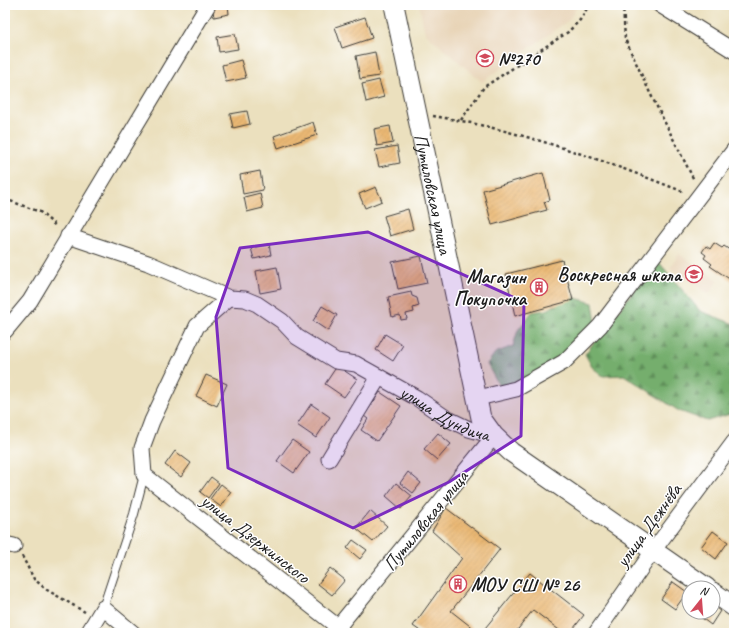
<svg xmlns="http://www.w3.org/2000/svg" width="739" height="638" font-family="Caveat,sans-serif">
<defs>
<pattern id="forest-firs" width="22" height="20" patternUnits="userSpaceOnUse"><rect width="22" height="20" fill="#74ae6d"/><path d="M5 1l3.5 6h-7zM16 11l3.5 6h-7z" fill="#5e8d59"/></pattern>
<pattern id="building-hatch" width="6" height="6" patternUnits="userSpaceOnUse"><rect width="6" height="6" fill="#eab873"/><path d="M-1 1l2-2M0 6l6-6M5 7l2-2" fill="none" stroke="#c89e63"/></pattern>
</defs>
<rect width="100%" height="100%" fill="#fff"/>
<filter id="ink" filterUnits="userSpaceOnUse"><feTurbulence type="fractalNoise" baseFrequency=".025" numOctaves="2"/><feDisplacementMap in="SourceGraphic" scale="8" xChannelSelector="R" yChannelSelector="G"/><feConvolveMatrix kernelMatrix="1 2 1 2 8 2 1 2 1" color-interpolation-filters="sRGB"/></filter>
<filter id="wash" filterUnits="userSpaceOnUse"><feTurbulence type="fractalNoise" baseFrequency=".012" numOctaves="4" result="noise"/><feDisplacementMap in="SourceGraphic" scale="16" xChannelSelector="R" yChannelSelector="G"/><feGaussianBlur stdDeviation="0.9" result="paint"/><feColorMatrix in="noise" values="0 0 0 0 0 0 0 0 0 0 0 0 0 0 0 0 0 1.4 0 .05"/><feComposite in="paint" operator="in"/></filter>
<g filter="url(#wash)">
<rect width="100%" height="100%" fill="#ebe0be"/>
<g fill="#e8d4b7">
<polygon points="419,5 578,5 569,20 482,82 425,33"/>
<polygon points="679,254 718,280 709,294 670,268"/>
</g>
<g fill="url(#forest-firs)" stroke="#486544">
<polygon points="657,260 700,311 734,324 734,413 707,421 679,411 624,375 603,376 592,367 585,354"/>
<path d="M575 298 593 303 596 323C570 349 538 381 499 386L487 364 495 353 513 346 518 330 532 312 547 310 564 300Z"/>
</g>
<g id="blocks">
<g fill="url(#building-hatch)">
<polygon points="212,5 228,5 229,14 214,17"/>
<polygon points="365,17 372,38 342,48 335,27"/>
<polygon points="235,34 238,49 219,52 217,37"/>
<polygon points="375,52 379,76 360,79 356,56"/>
<polygon points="241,60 246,78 226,82 222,65"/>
<polygon points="379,80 384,97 366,102 362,84"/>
<polygon points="247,111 250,124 233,128 230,114"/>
<polygon points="313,122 317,135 278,148 274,136"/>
<polygon points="390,126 393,143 377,146 374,129"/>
<polygon points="397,146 400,163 379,167 375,150"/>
<polygon points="260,171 263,190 243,194 240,175"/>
<polygon points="543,173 550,200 544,202 547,210 492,225 483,190"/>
<polygon points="376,187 382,201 365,208 359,194"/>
<polygon points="260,193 263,208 247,212 244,197"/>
<polygon points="408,209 413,229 390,236 384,216"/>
<polygon points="714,243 722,248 724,246 734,253 734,282 710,266 712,264 704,258 706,255 702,252 706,246 710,249"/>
<polygon points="269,244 271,255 254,259 251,248"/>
<polygon points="421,256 427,283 398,289 392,262"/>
<polygon points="562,260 573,300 515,316 506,274"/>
<polygon points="277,267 281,289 260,293 256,271"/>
<polygon points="411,292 412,296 417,298 419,306 413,308 414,312 406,314 407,319 401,320 400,315 392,317 388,297"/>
<polygon points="322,306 337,315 328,331 313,321"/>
<polygon points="385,334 403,345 393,361 376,350"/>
<polygon points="337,366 357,379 344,397 325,384"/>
<polygon points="206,375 227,384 217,406 196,396"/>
<polygon points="380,392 401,406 377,441 361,430 368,419 364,416"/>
<polygon points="311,404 330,417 316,438 297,425"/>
<polygon points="438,433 451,444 437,460 424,449"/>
<polygon points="292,440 309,452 294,473 277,461"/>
<polygon points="175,451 191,463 181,477 165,465"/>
<polygon points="408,472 421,483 413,493 400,483"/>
<polygon points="211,477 219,483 208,498 200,492"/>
<polygon points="396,483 412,496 401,509 386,496"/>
<polygon points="221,484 231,492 221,507 210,499"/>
<polygon points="446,508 500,549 451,611 479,633 423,633 413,626 462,558 432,531"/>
<polygon points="370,511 387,526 373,542 356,528"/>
<polygon points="713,531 728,542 716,559 701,547"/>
<polygon points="353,540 367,550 360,559 347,548"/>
<polygon points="330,568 345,580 332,595 318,584"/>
<polygon points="530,573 584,615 570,633 563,633 533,610 515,633 481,633"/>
<polygon points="673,582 687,592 675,609 661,599"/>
<polygon points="713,606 720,611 711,625 695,613 713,612"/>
</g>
</g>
</g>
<g filter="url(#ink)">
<use href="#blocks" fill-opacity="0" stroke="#3b3934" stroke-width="1"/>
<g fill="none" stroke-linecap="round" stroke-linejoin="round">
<defs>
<polyline id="service" points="103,608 134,514 144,475"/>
<g id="minor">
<polyline points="660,5 734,51"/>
<path id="s1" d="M68 236 148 263 229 298 245 299 257 304 282 321 297 337 336 361 356 364 417 398 446 418 469 429 494 436 333 633"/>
<polyline points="229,298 197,326 152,421 142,448 144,475 338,627 343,633"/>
<polyline points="5,331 30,301 208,5"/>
<polyline points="478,398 516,389 564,362 600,326 734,150"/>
<polyline points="329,459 379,377"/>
<polyline points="5,544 14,546"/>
<polyline points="88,633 103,608 133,633"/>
<polyline points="596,633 653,551 734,442"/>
</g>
<g id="tertiary">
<path id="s2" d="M394 5 481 418 494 436 511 452 707 588"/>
<polyline points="713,592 734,607"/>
</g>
</defs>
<use href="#service" stroke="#3b3934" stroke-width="10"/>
<use href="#minor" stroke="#3b3934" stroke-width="17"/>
<use href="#tertiary" stroke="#3b3934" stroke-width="21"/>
<g stroke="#3b3934" stroke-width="2.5" stroke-dasharray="3 3" stroke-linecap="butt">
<polyline points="623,5 625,39 650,93 694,180"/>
<path d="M433 116C518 129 605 161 684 192"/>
<polyline points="461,120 484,87 568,32 580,20 589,5"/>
<polyline points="5,199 40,212 57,227"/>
<polyline points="22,556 34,579 47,590 85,612"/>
</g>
<use href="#service" stroke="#fff" stroke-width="8"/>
<use href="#minor" stroke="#fff" stroke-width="15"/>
<use href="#tertiary" stroke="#fff" stroke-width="19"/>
</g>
</g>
<path fill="#7b2cbf" fill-opacity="0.2" stroke="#7b2cbf" stroke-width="3" stroke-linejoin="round" d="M368 232 524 302 521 436 449 482 353 528 228 468 216 317 240 248Z"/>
<defs>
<symbol id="school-ring" viewBox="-11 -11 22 22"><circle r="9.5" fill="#fff" stroke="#d1495b" stroke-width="1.5"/><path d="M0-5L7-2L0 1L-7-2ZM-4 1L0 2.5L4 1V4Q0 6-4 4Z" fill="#d1495b"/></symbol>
<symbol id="building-ring" viewBox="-11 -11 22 22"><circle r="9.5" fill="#fff" stroke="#d1495b" stroke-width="1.5"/><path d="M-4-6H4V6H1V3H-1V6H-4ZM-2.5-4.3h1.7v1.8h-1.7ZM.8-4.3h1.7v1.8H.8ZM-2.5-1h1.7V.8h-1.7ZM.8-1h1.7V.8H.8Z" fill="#d1495b"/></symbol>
</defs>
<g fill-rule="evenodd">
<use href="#school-ring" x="475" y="48" width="20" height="20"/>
<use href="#school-ring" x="684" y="264" width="20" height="20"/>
<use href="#building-ring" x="529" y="277" width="20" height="20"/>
<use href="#building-ring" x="448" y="574" width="20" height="20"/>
</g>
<g text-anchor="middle" stroke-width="3" stroke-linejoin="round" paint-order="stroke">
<g font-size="19" font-weight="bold" fill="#1c1c1c" stroke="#fff" text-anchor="start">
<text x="498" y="65">№270</text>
<text x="681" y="281" text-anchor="end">Воскресная школа</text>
<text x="526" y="283" text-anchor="end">Магазин<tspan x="526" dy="22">Покупочка</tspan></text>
<text x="471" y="591">МОУ СШ № 26</text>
</g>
<g font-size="19" fill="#1c1c1c" stroke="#fff">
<text dy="7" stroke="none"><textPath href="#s2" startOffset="193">Путиловская улица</textPath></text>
<text dy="7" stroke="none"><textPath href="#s1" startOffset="422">улица Дундича</textPath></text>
<text transform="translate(425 520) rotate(-51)" y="7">Путиловская улица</text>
<text transform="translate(648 525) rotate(-54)" y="7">улица Дежнёва</text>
<text transform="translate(256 538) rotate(38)" y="7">улица Дзержинского</text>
</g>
</g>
<rect width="739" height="638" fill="none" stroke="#fff" stroke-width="20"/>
<g transform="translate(701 600) rotate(17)"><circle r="19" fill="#ffffff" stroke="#a4a4a4"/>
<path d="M0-3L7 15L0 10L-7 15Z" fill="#d1495b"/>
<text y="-6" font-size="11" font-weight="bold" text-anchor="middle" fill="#1c1c1c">N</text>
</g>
</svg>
